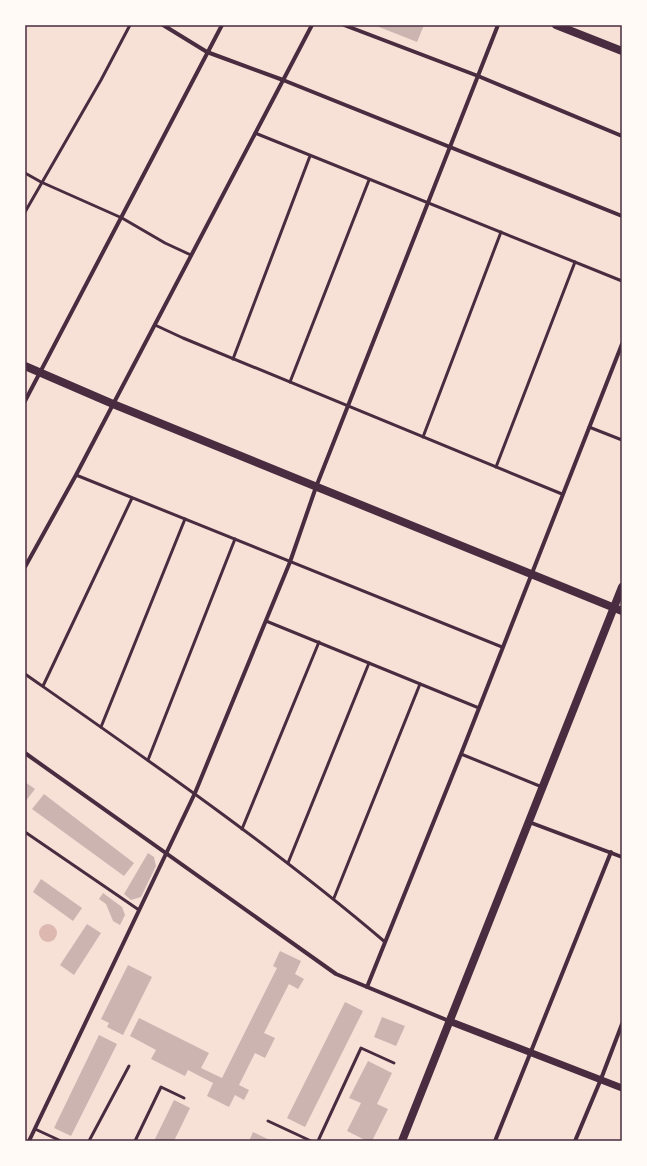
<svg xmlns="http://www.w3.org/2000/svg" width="647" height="1166" font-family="Figtree,sans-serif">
<rect width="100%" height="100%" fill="#f7e1d7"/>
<circle fill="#dcb8b0" cx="48" cy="933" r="9"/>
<g fill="#ccb4b1">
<polygon points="374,25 424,25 417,42"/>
<polygon points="25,782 35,789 25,802"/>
<polygon points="44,794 134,863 124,876 32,809"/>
<polygon points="148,853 154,857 156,866 141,897 131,900 124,894"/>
<polygon points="41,879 82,908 73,921 33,892"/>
<polygon points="103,893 122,907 125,915 120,925 113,921 106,904 99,899"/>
<polygon points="87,924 101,933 74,975 60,965"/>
<polygon points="280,951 301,961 295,974 304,979 298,989 289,984 264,1033 275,1038 265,1058 255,1053 239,1085 249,1090 244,1100 235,1095 229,1107 207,1096 213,1083 188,1070 185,1076 151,1059 156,1050 130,1036 139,1018 209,1053 201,1068 222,1078 277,968 273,966"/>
<polygon points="128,965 152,977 123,1035 107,1027 109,1023 101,1019"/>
<polygon points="345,1002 363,1011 305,1127 287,1118"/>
<polygon points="382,1017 405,1026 396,1046 374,1037"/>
<polygon points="99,1035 117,1044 71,1136 54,1128"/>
<polygon points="368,1061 392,1073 377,1104 388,1109 372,1141 367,1141 347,1131 361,1103 349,1098"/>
<polygon points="174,1100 190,1108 174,1141 154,1141"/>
<polygon points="253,1132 272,1141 249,1141"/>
</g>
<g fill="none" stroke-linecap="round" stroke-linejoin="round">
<g stroke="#4a2c40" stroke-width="3">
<polyline points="255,133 622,281"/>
<polyline points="25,173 41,182 122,218 165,243 191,255"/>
<polyline points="25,212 101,80 130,25"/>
<polyline points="155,325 183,338 562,494"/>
<polyline points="233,359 310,156"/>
<polyline points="290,382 369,180"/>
<polyline points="589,427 622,440"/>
<polyline points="423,437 501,232"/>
<polyline points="496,467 575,262"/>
<polyline points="76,475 502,647"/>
<polyline points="266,621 479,708"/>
<path d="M25 674C148 760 271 845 385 942"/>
<polyline points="43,686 132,498"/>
<polyline points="101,727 185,519"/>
<polyline points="461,754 542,787"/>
<polyline points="148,760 235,539"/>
<polyline points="242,829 319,642"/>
<polyline points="25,832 139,910"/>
<polyline points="288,863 369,663"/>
<polyline points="334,898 420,684"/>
<polyline points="268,1121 311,1141"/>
<polyline points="35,1129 61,1141"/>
<polyline points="89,1141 129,1066"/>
<polyline points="135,1141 161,1087 184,1098"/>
<polyline points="318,1141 361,1048 394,1063"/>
</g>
<g stroke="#4a2c40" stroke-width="4">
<polyline points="163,25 207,52 283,80 622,216"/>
<polyline points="344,25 478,76 622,136"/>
<polyline points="25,401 222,25"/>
<polyline points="25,567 76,475 312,25"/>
<polyline points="25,753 336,974 449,1021"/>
<polyline points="529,822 622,857"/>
<polyline points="367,987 461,754 622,344"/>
<polyline points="29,1141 195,793 290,562 316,487 498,25"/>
<polyline points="495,1141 611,852"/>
<polyline points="575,1141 601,1079 622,1024"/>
</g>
<polyline stroke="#4a2c40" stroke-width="7" points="449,1021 622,1088"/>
<g stroke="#4a2c40" stroke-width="8">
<polyline points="556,25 622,51"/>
<polyline points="25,366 113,404 622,611"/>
<polyline points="402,1141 622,587"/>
</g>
</g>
<rect width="647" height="1166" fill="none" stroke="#fffaf5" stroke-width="52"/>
<rect x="26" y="26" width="595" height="1114" fill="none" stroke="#4a2c40" stroke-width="1.5"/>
</svg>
